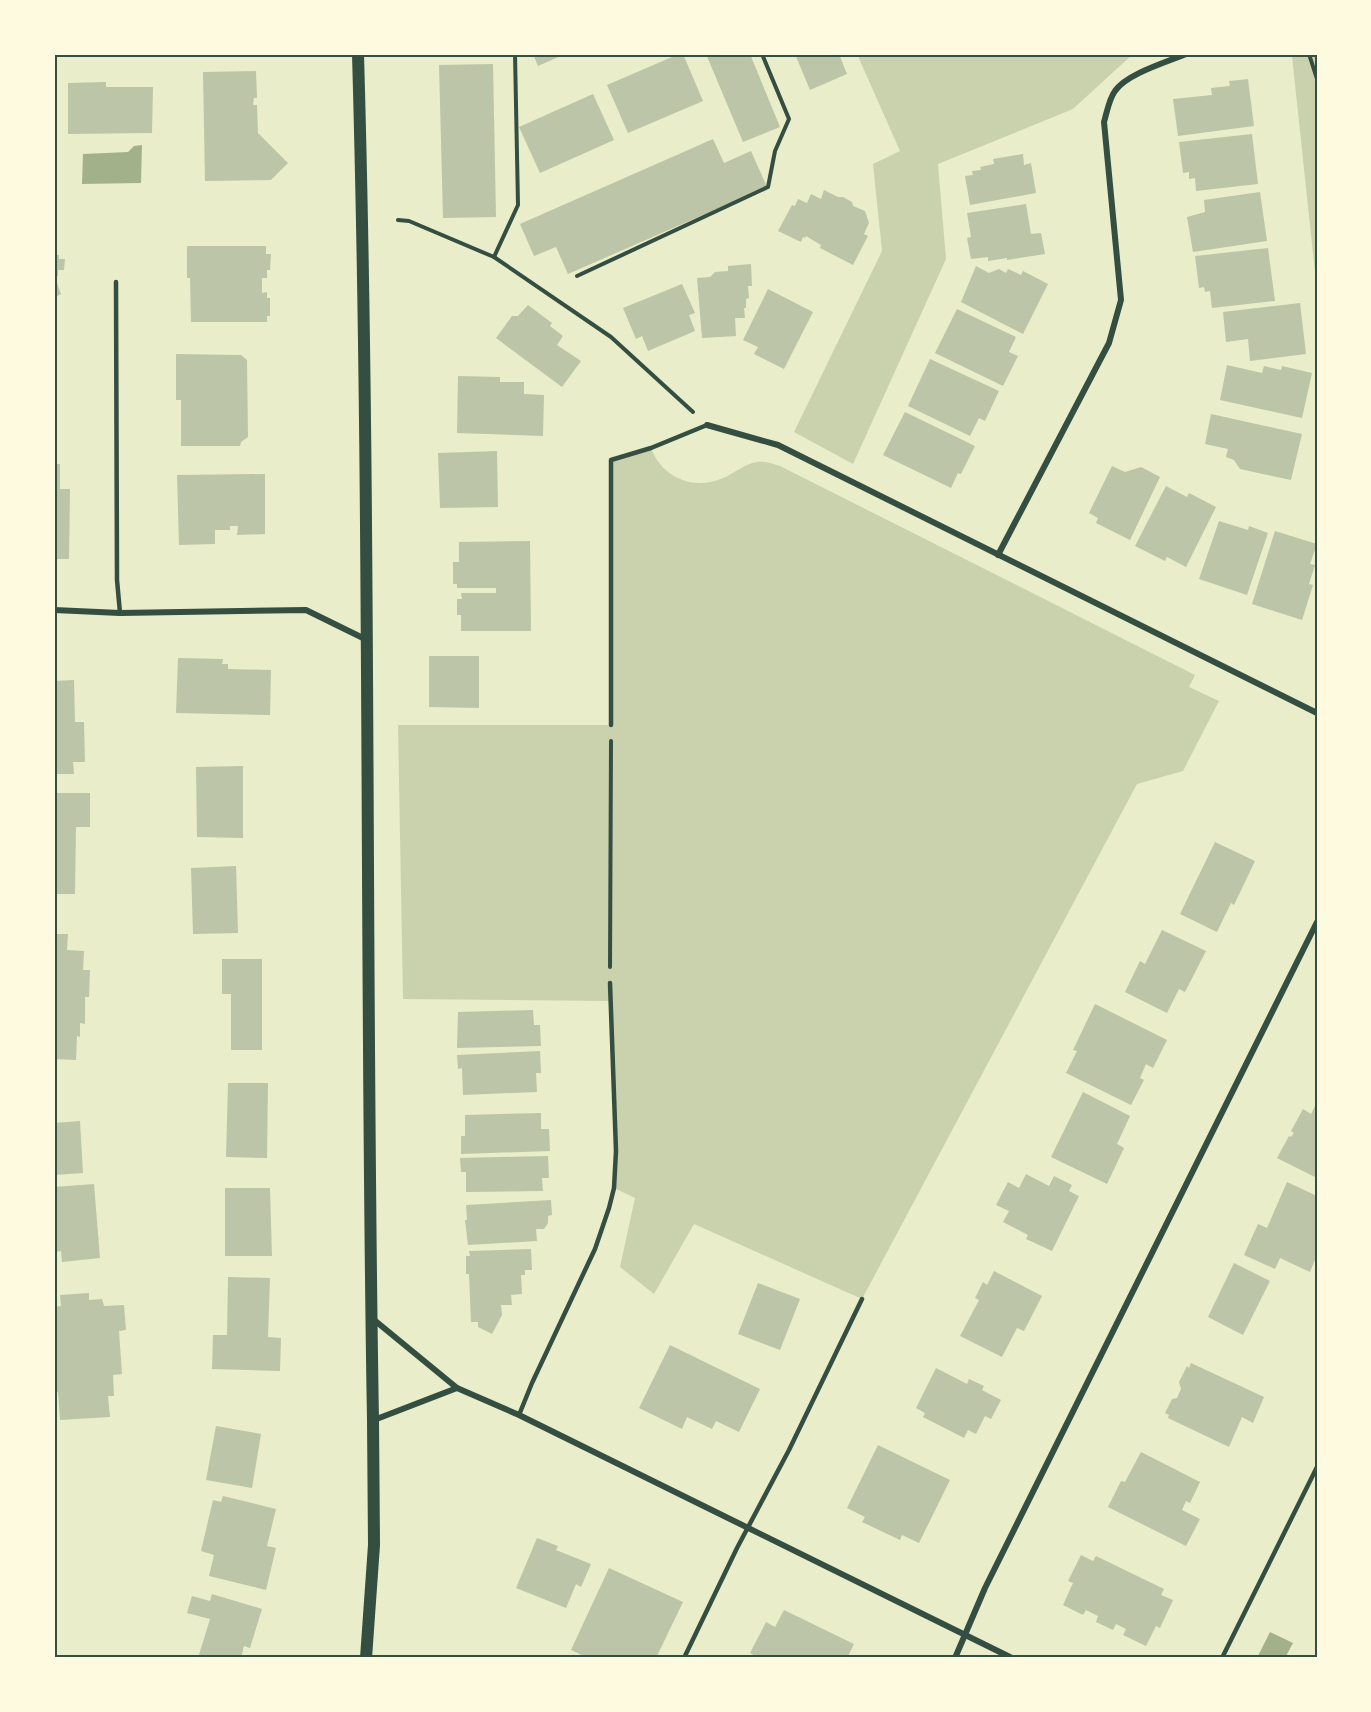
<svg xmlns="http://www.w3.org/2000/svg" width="1371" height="1712" font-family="'Playfair Display',serif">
<rect width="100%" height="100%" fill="#e9edc9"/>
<g fill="#cad2ad">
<polygon points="857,54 1133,54 1073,109 938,164 946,259 853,464 794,432 882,251 873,164 900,151"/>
<polygon points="1292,54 1317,54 1317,291 1292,56"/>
<path d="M651 448C662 478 694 491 723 478 735 473 744 464 757 462 765 461 773 464 780 466L1195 675 1189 687 1219 701 1183 771 1137 784 862 1299 694 1224 654 1294 620 1267 635 1198 614 1188 616 1151 610 1001 403 999 398 725H611V460Z"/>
</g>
<g fill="#a3b18a">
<polygon points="142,145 141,183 82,184 83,154 128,152 134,146"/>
<polygon points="1270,1632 1293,1643 1285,1658 1257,1658"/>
</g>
<g fill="#bcc5a7">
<polygon points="533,54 565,54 538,66"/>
<polygon points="679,54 683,54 703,101 628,133 607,85"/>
<polygon points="706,54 750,54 780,127 743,142"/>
<polygon points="795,54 839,54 847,74 810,90"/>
<polygon points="493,64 496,217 443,218 439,65"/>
<polygon points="256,71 257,98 254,98 253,105 257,105 258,133 288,163 271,180 205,181 203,72"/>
<polygon points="1248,79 1254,126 1178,136 1173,99 1212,95 1211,88 1230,86 1229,81"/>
<polygon points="106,82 106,87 153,87 152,133 68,134 68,83"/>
<polygon points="593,94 614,140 540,173 519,127"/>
<polygon points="1252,134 1258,184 1196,191 1195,178 1189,179 1189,172 1183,173 1179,142"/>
<polygon points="713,139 724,163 751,151 767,187 568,274 556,247 534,256 520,224"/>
<polygon points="1023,154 1024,165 1031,163 1036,193 970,205 965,176 973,175 972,171 981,170 980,167 994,164 993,159"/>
<polygon points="824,190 838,197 843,197 852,202 853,206 865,211 869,223 864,234 868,236 853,265 820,248 821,245 806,236 805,238 803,237 801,242 778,231 792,205 795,206 798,199 807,203 811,194 821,199"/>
<polygon points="1260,192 1267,241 1193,252 1187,217 1205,212 1204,200"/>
<polygon points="1026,204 1031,234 1041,233 1045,254 1007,260 1007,258 988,261 988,257 971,259 967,238 971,237 967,213"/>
<polygon points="187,246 266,246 266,254 271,254 270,270 267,270 267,278 262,278 262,293 267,292 267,298 270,298 270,316 267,316 267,322 191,322 190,278 187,278"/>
<polygon points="1268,248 1275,301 1212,308 1210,291 1205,292 1204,287 1199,288 1195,256"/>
<polygon points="54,255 59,255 59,259 65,259 64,270 58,270 58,276 54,276"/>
<polygon points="751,264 752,286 748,286 749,298 746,299 746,308 744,308 745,318 735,318 736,336 702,338 697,278 710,277 715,272 728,271 728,266"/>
<polygon points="976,266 989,273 999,269 1006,273 1008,269 1021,275 1023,271 1048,284 1023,334 961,302"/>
<polygon points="54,281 57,283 61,294 54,298"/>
<polygon points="682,284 695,313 689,315 695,331 648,351 642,336 636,339 623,308"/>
<polygon points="768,289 813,312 784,369 754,354 758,347 743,340"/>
<polygon points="1300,303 1306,354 1250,361 1248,339 1226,342 1223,312"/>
<polygon points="528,305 552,323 550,326 563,336 557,345 581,361 562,387 496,338 512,316 518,316"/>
<polygon points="957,309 1016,337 1009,352 1018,356 1003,386 935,353"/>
<polygon points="176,354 241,355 247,360 248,437 241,442 240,446 181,446 181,400 176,400"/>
<polygon points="930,359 999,391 985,421 979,418 970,436 908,406"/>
<polygon points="1227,365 1262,373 1264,366 1281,370 1282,366 1312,373 1302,418 1220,400"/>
<polygon points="458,376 500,377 500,382 524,382 524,394 544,395 543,436 457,433"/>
<polygon points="905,412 975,446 961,474 958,473 951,488 883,455"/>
<polygon points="1211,414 1302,434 1291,480 1240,469 1234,460 1226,457 1228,449 1205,444"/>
<polygon points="497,451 498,507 440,508 438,453"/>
<polygon points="54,464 60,464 60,489 70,489 69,559 54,559"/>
<polygon points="1112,466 1125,472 1141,467 1160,477 1130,540 1096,523 1098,518 1089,513"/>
<polygon points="265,474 265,534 237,535 238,526 230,526 230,530 215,530 215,544 179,545 177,475"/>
<polygon points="1166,486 1187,497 1189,493 1216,507 1186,567 1167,557 1165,561 1135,546"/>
<polygon points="1219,521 1248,530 1249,526 1268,533 1247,595 1199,579"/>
<polygon points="1275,531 1317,544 1310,564 1315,565 1309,584 1313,585 1302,620 1252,604"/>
<polygon points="530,541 531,631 461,631 461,615 457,615 457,599 462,599 461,593 496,593 496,588 457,588 457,584 453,584 453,562 459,562 459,542"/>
<polygon points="429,656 479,656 479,708 429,707"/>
<polygon points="178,658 223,659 222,664 228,664 228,669 271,670 270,715 176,713"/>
<polygon points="74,680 75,722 84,722 85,762 73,762 74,774 54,774 54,681"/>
<polygon points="243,766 243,838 197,837 196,767"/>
<polygon points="54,793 90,793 90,827 76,827 75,894 54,894"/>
<polygon points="1215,842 1255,861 1234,905 1231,903 1217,932 1180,914"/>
<polygon points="236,866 238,933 193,934 191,868"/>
<polygon points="1162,930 1206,951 1185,992 1179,989 1167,1013 1125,992 1140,961 1145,964"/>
<polygon points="54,934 68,934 67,950 84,951 83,970 90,970 89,997 85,997 85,1024 80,1023 80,1037 77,1036 76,1060 54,1059"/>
<polygon points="222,959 262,959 262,1050 231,1050 231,994 222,994"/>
<polygon points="1095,1004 1167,1040 1153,1068 1146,1064 1140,1078 1144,1080 1131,1105 1066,1073 1077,1051 1073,1050"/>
<polygon points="533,1010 534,1025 540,1025 541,1046 457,1048 458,1012"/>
<polygon points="540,1051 541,1073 536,1073 537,1092 463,1095 462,1068 458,1069 457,1055"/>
<polygon points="228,1083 268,1083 267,1158 226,1157"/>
<polygon points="1083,1092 1130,1116 1117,1144 1124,1148 1107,1184 1051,1157"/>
<polygon points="1317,1102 1317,1178 1277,1158 1289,1136 1291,1137 1294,1133 1291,1131 1303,1109 1311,1114"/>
<polygon points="541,1113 541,1129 549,1129 550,1151 461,1154 461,1136 465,1136 465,1115"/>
<polygon points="80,1121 83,1173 54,1175 54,1123"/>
<polygon points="548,1156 549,1178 542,1178 543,1191 466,1192 466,1172 461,1172 460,1158"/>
<polygon points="1026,1174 1049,1186 1054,1176 1072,1185 1069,1191 1079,1196 1052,1251 1026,1239 1028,1235 1003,1222 1009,1211 996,1205 1008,1182 1019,1188"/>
<polygon points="1287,1182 1317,1196 1317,1255 1310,1272 1280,1258 1275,1269 1244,1255 1258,1224 1267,1228"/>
<polygon points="94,1184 100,1258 62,1262 61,1251 54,1252 54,1187"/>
<polygon points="225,1188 270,1188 272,1256 225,1256"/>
<polygon points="551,1200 552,1215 548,1216 548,1223 544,1229 536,1229 537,1241 468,1245 465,1220 467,1220 466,1205"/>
<polygon points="531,1249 532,1270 525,1270 525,1275 521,1275 522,1294 511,1295 512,1305 501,1305 502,1315 492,1334 478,1327 478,1322 471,1322 469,1274 466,1274 466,1256 470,1256 469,1251"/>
<polygon points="1234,1263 1270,1281 1243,1335 1208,1317"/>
<polygon points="994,1271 1042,1296 1024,1331 1017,1328 1002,1357 960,1336 979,1300 975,1298 983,1282 987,1285"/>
<polygon points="228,1277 270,1278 268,1337 281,1338 280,1371 212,1369 213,1335 227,1335"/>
<polygon points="758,1283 800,1299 780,1350 738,1334"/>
<polygon points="89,1293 89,1300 102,1299 104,1306 124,1305 126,1330 119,1331 122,1374 113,1375 114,1396 108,1396 110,1417 60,1420 58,1392 54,1393 54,1307 61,1306 60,1295"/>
<polygon points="670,1345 760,1389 739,1432 716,1421 712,1429 687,1417 682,1429 639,1408"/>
<polygon points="1191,1363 1264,1397 1253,1423 1242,1417 1229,1447 1168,1418 1169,1415 1165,1413 1172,1399 1177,1398 1181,1389 1179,1382 1187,1366 1189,1368"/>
<polygon points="936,1368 967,1384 969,1379 984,1386 982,1390 1001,1400 991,1419 985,1416 976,1434 968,1430 964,1438 923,1417 925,1413 916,1408"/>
<polygon points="216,1426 261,1434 252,1488 206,1480"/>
<polygon points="878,1445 950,1480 919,1543 902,1535 900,1540 862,1522 865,1517 847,1508"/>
<polygon points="1141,1452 1200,1482 1190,1503 1186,1501 1182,1510 1200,1519 1186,1546 1108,1507 1121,1481 1125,1482"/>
<polygon points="223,1496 276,1509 267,1546 276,1548 266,1590 209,1576 214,1555 201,1551 213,1500 221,1502"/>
<polygon points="537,1538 558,1546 556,1550 591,1564 581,1587 576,1584 566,1608 516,1588"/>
<polygon points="1081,1555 1093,1561 1096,1556 1164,1589 1161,1595 1173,1600 1160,1628 1156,1626 1146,1646 1123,1635 1126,1629 1116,1624 1113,1630 1096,1622 1098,1616 1086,1610 1083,1615 1063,1605 1073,1583 1068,1581"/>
<polygon points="609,1568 683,1602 656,1658 588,1658 571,1650"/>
<polygon points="212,1594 262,1609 250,1648 244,1646 241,1658 198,1658 210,1619 187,1613 192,1596 210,1601"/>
<polygon points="784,1610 854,1644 847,1658 759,1658 750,1653 766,1622 775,1627"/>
</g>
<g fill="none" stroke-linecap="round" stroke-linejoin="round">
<g stroke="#344e41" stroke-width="4">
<polyline points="1309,54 1317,79"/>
<polyline points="398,220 409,221 494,257 611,337 693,412"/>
<polyline points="494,257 518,205 515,54"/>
<polyline points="577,276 768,187 775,151 789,119 762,54"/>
<polyline points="610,967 611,741"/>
</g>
<g stroke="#344e41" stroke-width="4.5">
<polyline points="116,282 117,580 120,613"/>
<polyline points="611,725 611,460 651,448 707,425"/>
<polyline points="519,1415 532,1383 595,1249 609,1208 614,1188 616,1151 610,983"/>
<polyline points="684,1658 737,1548 789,1450 862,1299"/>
<polyline points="1222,1658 1317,1467"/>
</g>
<g stroke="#344e41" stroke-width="6">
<polyline points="707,425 778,445 1317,713"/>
<path d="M998 555 1109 343 1121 300 1104 122C1107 112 1109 99 1115 91 1126 74 1167 62 1186 54"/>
<polyline points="54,610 120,613 306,610 367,640"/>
<polyline points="373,1319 457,1388 519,1415 1012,1658"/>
<polyline points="374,1420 457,1388"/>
<polyline points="955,1658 985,1588 1317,922"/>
</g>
<path stroke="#344e41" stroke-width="12" d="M358 54C371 509 365 965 373 1420L374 1545 366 1658"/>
</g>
<rect width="1371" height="1712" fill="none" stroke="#fefae0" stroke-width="111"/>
<rect x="56" y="56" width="1260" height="1600" fill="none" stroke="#344e41" stroke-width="2"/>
</svg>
